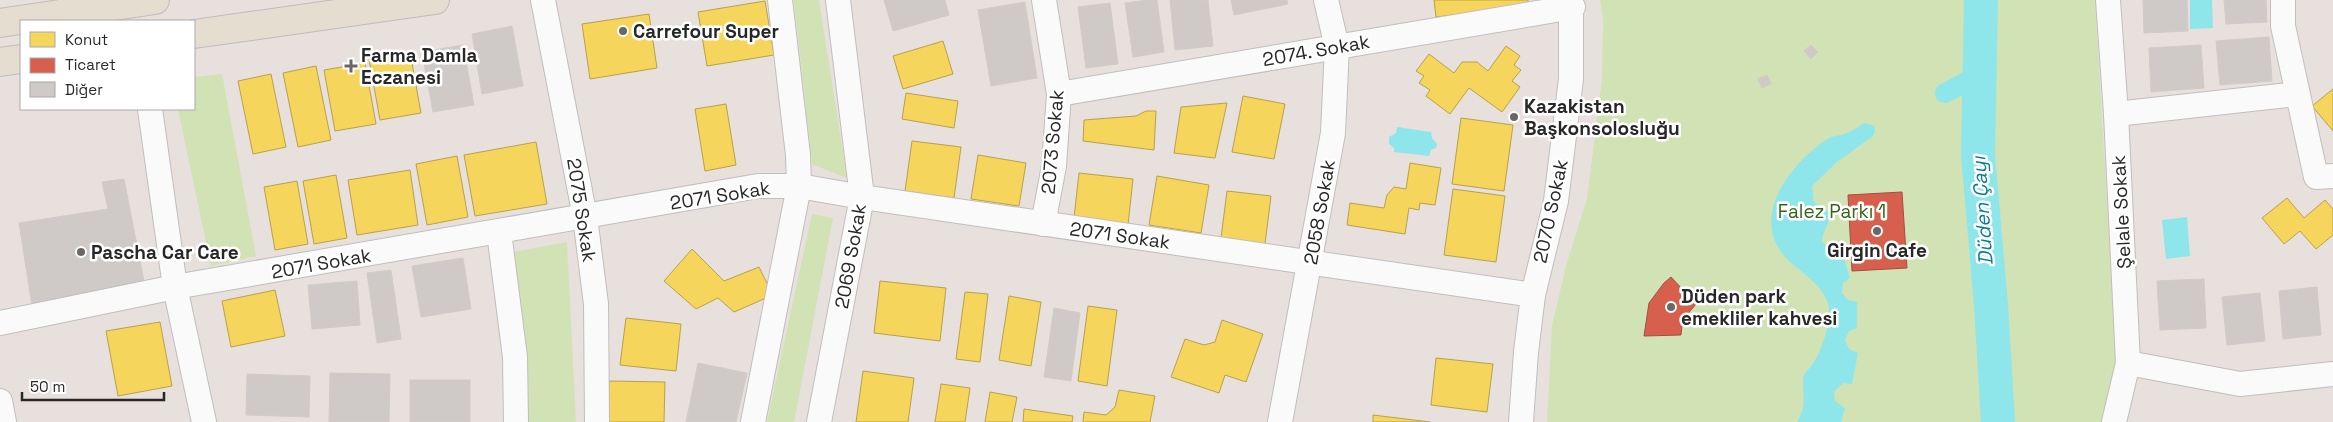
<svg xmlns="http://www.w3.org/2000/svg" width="2333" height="422" font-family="'Space Grotesk',sans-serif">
<rect width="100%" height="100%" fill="#e7e0dc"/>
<g fill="#d1e2b4">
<polygon points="794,0 819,0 847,178 812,164"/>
<polygon points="1600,0 2095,0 2117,369 2102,422 1547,422 1552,326 1566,266 1587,199 1602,79 1603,20"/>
<polygon points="222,74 256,256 211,266 178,109 194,109 194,77"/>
<polygon points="812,214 833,218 794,422 767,422"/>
<polygon points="567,242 576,422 523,422 509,253"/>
</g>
<g fill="#8ee6ea">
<polygon points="2190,0 2212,0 2213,28 2190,29"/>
<path d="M1864 123 1874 126 1875 132 1873 136 1837 162 1812 186 1814 202 1830 213C1830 224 1822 231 1822 242L1834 252 1843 254 1850 278 1843 283 1842 293 1848 300 1857 302V328L1849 331 1845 340 1849 349 1858 353 1852 384 1843 383 1834 392 1835 401 1845 408 1841 422H1797C1808 404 1802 396 1803 377 1806 371 1811 367 1814 362 1822 350 1831 321 1829 308 1826 287 1802 273 1788 260 1747 219 1790 164 1826 140 1831 136 1838 136 1844 134 1851 132 1858 127 1864 123Z"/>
<polygon points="1397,127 1431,132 1432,138 1437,144 1436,148 1431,150 1429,156 1394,152 1394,148 1389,144 1389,137 1396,133"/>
<polygon points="2187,217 2190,256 2166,259 2162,220"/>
</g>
<g fill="#f6d55c" stroke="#b8a14c">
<polygon points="1434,0 1528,0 1528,5 1436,17"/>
<polygon points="765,1 774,55 707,66 698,12"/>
<polygon points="649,14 657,68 590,79 582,24"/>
<polygon points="943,41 953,74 903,89 893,56"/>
<polygon points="1506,46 1520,56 1514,65 1521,70 1512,81 1520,87 1502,112 1469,88 1450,114 1426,96 1430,90 1419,83 1424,76 1416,71 1429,54 1454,73 1462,62 1477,62 1488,71"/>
<polygon points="410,52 421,113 380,120 369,59"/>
<polygon points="365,63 376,124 335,131 324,70"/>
<polygon points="316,66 331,140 298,147 283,73"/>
<polygon points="271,74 286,147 253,154 238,81"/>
<polygon points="2333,89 2333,131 2312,106"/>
<polygon points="906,93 958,101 954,128 902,119"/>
<polygon points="1243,96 1285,104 1274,159 1232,152"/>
<polygon points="1227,103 1215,158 1174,153 1181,107"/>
<polygon points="726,104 736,165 705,171 695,109"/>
<polygon points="1146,111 1156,111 1154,150 1083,141 1084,120 1136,116"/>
<polygon points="1461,118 1513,125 1504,191 1452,184"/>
<polygon points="912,141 961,147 954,198 905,191"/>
<polygon points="536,142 547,204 475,216 464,155"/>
<polygon points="978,155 1026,163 1019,206 971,199"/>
<polygon points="457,156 468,217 427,225 416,164"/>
<polygon points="1410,163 1441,168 1435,205 1420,203 1419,210 1409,208 1405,234 1347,225 1350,203 1384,208 1387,195 1394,187 1406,189"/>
<polygon points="410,170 418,225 357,235 348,180"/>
<polygon points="1079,173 1133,179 1128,225 1074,218"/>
<polygon points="336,175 347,238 314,244 303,181"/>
<polygon points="1157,176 1209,185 1201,233 1149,225"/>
<polygon points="297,181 308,244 275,250 264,187"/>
<polygon points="1453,189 1505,196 1496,262 1444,255"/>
<polygon points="1227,191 1271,196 1265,244 1221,238"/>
<polygon points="2287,198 2304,218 2325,200 2333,209 2333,235 2316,249 2300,231 2284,244 2262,218"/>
<polygon points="692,249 724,281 759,267 773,295 734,312 718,298 696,309 664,281"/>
<polygon points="880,281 946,288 940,341 874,333"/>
<polygon points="275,290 285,336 231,347 222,301"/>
<polygon points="965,292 988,294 980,362 956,359"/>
<polygon points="1009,296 1041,302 1031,366 999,360"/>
<polygon points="1088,306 1117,310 1107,386 1078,381"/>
<polygon points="626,318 681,324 676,371 620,365"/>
<polygon points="1222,320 1263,334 1246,382 1225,375 1219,393 1171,377 1185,339 1204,345 1215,342"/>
<polygon points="160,322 172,386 118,396 106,331"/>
<polygon points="1436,358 1493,364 1487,412 1431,405"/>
<polygon points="863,371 914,378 908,422 856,422"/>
<polygon points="609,381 665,382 664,422 608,422"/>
<polygon points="941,384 970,388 965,422 935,422"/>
<polygon points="1119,390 1155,396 1150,422 1083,422 1084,412 1106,415 1115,407"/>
<polygon points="990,392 1017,397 1012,422 985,422"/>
<polygon points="1024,409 1073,416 1072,422 1023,422"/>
<polygon points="1373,415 1430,422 1373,422"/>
</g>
<g fill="#d6604d" stroke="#a24f42">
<polygon points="1902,192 1907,268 1852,271 1848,195"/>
<polygon points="1671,277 1696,304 1686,316 1682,325 1681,335 1644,336 1649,303 1664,283"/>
</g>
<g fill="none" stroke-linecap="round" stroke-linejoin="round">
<polyline stroke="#8ee6ea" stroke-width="20" points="1945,93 1979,75"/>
<polyline stroke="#8ee6ea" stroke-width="34" points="1981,0 1978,155 1991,305 1998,422"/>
</g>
<g fill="#cfcac8" stroke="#d1ccc8">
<polygon points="884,0 945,0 949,15 893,31"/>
<polygon points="1147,0 1157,0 1164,52 1133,57 1125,3"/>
<polygon points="1170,0 1208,0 1213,46 1175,50"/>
<polygon points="1231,0 1287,0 1288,4 1234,15"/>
<polygon points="2143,0 2187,0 2188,31 2144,33"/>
<polygon points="2224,0 2266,0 2267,22 2226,24"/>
<polygon points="1025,2 1037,78 991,86 978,10"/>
<polygon points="1110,3 1118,64 1086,68 1078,7"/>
<polygon points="512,26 523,86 482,94 472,34"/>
<polygon points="2269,37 2272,81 2220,85 2216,41"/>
<polygon points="463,45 474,105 433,112 422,52"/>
<polygon points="1811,45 1818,52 1811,59 1804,51"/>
<polygon points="2201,45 2204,88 2151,92 2149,48"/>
<polygon points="1767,75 1771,84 1762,88 1758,79"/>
<polygon points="124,179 144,281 32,306 19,223 108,209 102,182"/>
<polygon points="463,258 471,309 421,317 412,266"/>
<polygon points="391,270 401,339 377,343 367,273"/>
<polygon points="2204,279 2206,328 2160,330 2157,281"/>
<polygon points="357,281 360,325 312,329 308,285"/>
<polygon points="2317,287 2321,335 2283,339 2279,291"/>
<polygon points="2260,293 2265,341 2227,345 2222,297"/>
<polygon points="1054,308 1080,313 1071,381 1044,377"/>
<polygon points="698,363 747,373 736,422 686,422"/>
<polygon points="330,373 390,374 389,422 329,422"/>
<polygon points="247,374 310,376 309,417 246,415"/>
<rect x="410" y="380" width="60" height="42"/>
</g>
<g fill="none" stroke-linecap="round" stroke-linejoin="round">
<defs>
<g id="minor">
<polyline points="543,0 585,217 596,304 597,422"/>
<polyline points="2108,0 2116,114 2128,363 2114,422"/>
<polyline points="2283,0 2283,26 2316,177 2333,176"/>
<polyline points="1059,94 1573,7"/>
<polyline points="150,109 175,287 204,422"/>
<polyline points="2116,114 2297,94"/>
<polyline points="1043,224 1054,166 1059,94 1044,0"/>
<polyline points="499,232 515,357 516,422"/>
<polyline points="0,323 175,287 758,186 799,186 862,197 1533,295"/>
<polyline points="2128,363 2240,384 2333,374"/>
<polyline points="0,401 4,422"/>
<polyline points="753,422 799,186 798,155 780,0"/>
<polyline points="819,422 862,197 838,0"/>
<polyline points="1280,422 1333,133 1337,47 1326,0"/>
<polyline points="1521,422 1526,352 1533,295 1556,201 1571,79 1571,0"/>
</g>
<g id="major">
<polyline points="0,23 155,0"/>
<polyline points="194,34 435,0"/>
<polyline points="0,62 21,59"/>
</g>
</defs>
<use href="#minor" stroke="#c0bebe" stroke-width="26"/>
<use href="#major" stroke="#bfbcbb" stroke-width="30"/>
<use href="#minor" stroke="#fbfafa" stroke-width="24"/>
<use href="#major" stroke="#e6ddd1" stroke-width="28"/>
</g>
<g fill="#6a6866" stroke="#fff" stroke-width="2">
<circle cx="623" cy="31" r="5"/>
<path d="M348.5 58.5h5v5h5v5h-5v5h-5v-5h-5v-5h5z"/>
<circle cx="1514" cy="117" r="5"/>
<circle cx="1877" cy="231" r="5"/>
<circle cx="81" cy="252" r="5"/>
<circle cx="1671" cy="307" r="5"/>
</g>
<g text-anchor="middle" stroke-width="5" stroke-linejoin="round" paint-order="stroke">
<g font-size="19" font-weight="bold" fill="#272727" stroke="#fff" text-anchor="start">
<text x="633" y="38">Carrefour Super</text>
<text x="361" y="62">Farma Damla<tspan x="361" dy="22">Eczanesi</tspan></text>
<text x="1524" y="113">Kazakistan<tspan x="1524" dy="22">Başkonsolosluğu</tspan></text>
<text x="1877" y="257" text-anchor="middle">Girgin Cafe</text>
<text x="91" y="259">Pascha Car Care</text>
<text x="1681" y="303">Düden park<tspan x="1681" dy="22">emekliler kahvesi</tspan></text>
</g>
<g font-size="19" fill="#272727" stroke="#fff">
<text transform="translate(1316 50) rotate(-10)" y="7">2074. Sokak</text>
<text transform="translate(1052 142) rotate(-85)" y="7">2073 Sokak</text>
<text transform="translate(720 195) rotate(-9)" y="7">2071 Sokak</text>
<text transform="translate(582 210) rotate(81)" y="7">2075 Sokak</text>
<text transform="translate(1550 211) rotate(-78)" y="7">2070 Sokak</text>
<text transform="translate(1319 212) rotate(-80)" y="7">2058 Sokak</text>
<text transform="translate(2121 212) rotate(-93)" y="7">Şelale Sokak</text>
<text transform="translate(1120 235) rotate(8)" y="7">2071 Sokak</text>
<text transform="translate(850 256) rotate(-80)" y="7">2069 Sokak</text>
<text transform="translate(321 263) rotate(-10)" y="7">2071 Sokak</text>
</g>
<g font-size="19" fill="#376418" stroke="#fff">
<text x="1832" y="218">Falez Parkı 1</text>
</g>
<g font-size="20" font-style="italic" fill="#0b7f91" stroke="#fff">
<text transform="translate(1982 211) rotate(-94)" y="7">Düden Çayı</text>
</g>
</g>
<rect x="20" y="20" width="175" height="90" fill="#ffffff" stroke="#a9a9a9"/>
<rect x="30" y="32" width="25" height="15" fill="#f6d55c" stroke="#a9a9a9"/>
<text x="65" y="45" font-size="15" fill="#272727">Konut</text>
<rect x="30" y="58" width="25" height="15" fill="#d6604d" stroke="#a9a9a9"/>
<text x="65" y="70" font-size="15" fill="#272727">Ticaret</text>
<rect x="30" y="82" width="25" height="15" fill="#cfcac8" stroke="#a9a9a9"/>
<text x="65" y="95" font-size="15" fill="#272727">Diğer</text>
<path d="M22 392v8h142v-8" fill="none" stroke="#272727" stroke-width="2.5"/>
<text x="30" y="392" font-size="15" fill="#272727" stroke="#ffffff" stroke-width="4" paint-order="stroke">50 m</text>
</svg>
